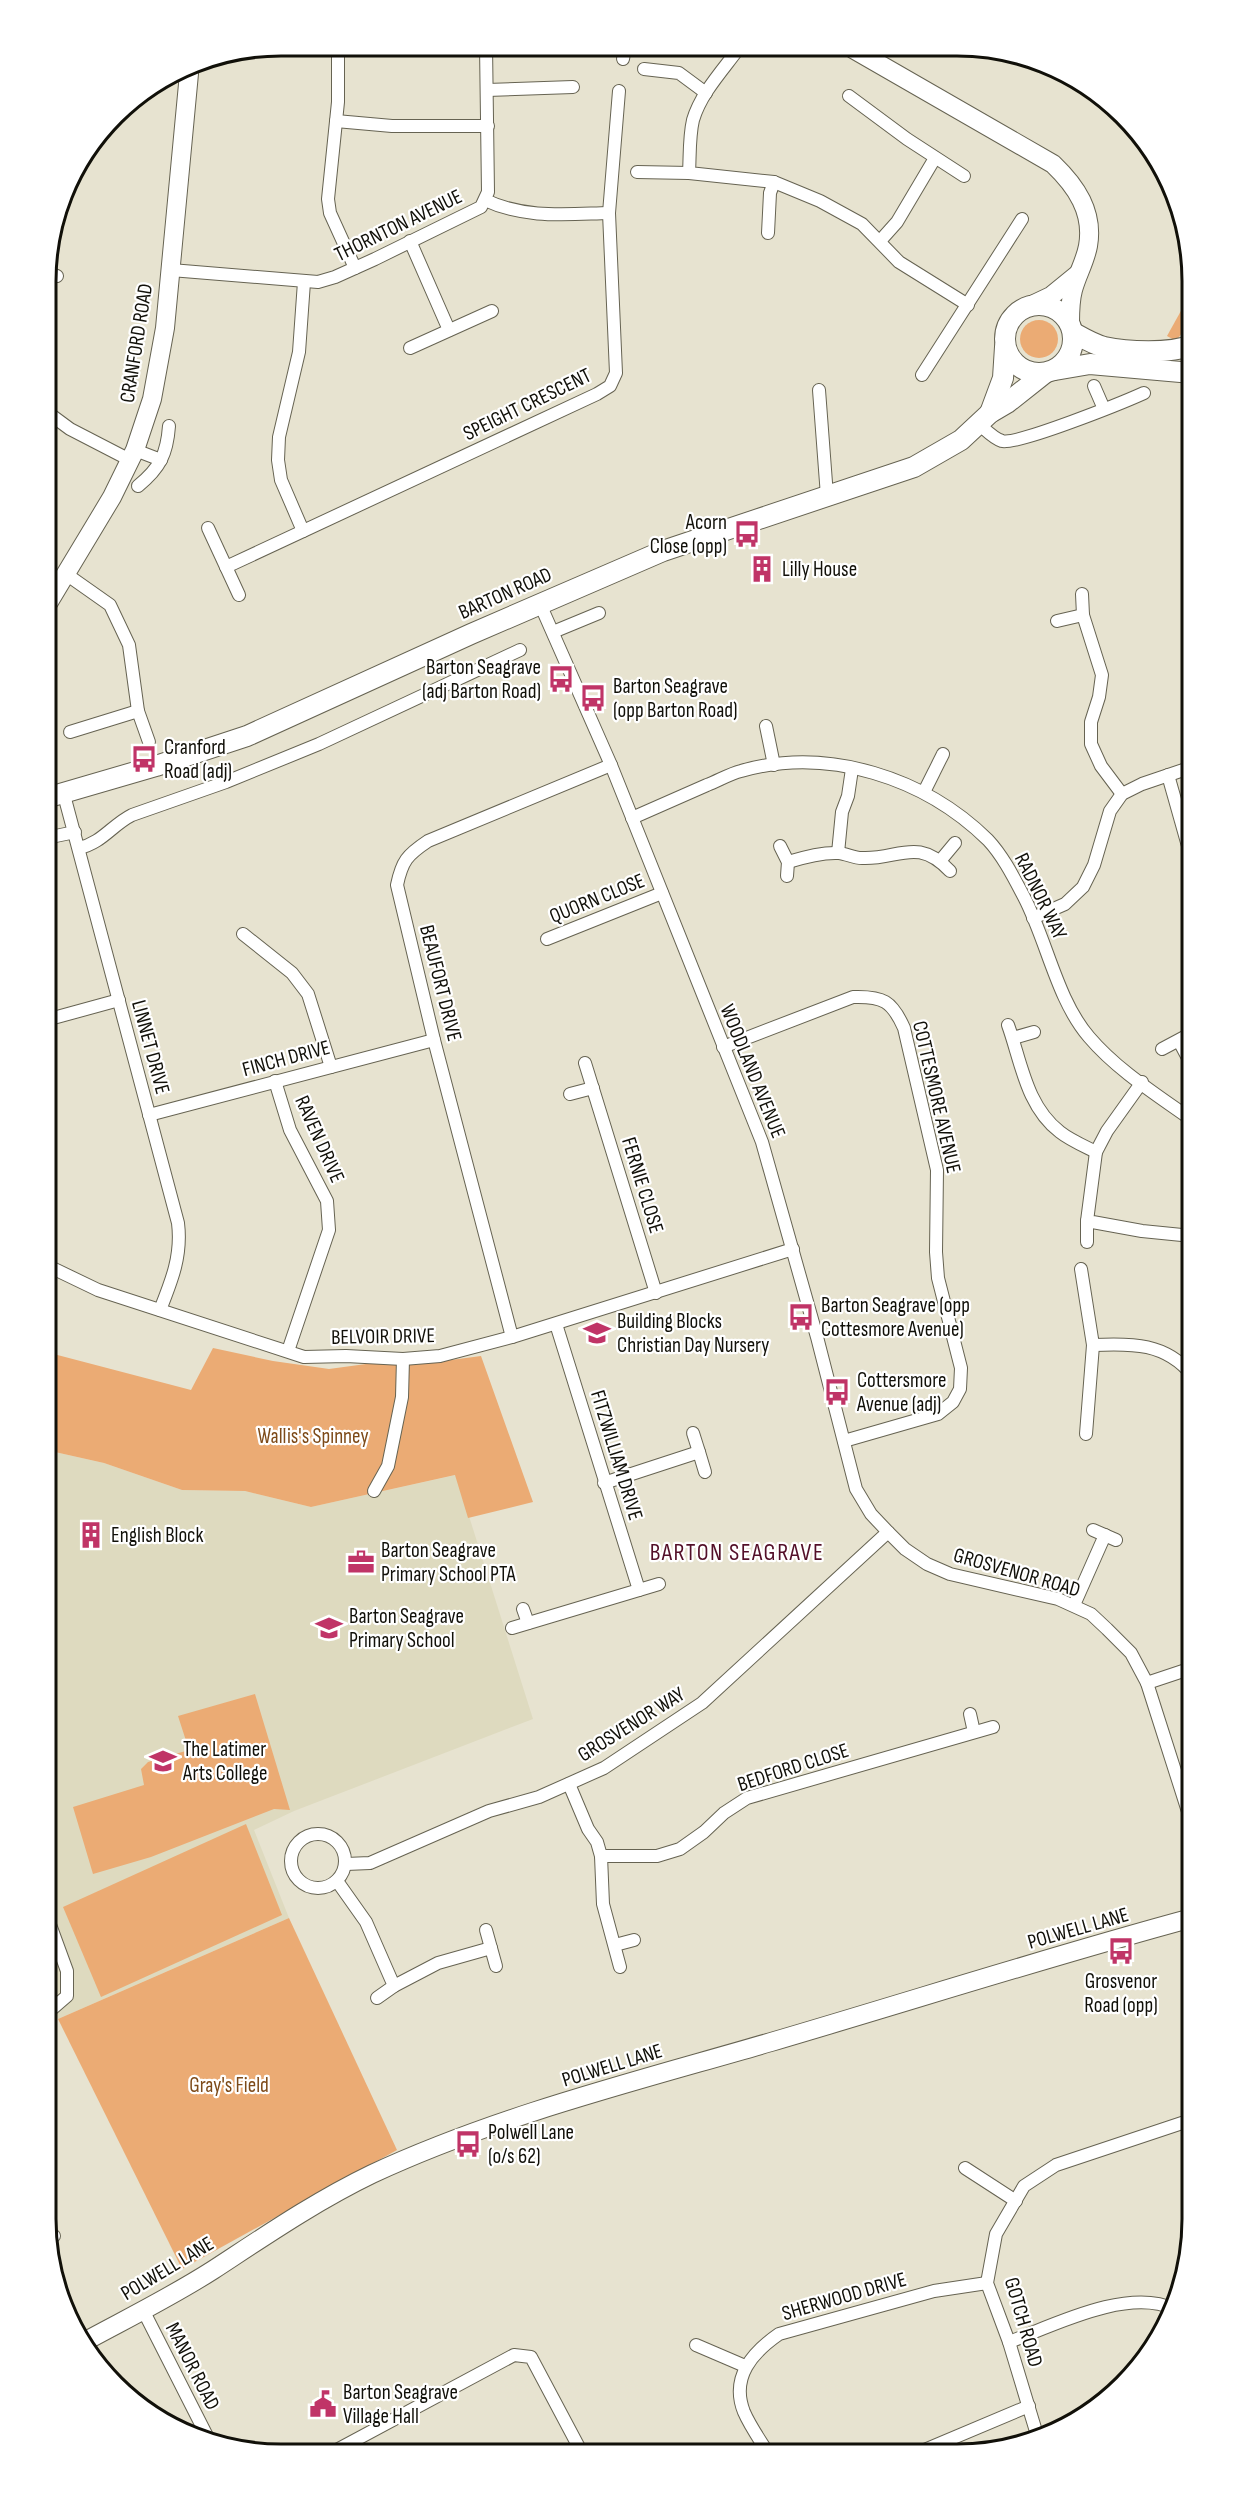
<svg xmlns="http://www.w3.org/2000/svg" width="1237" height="2499" font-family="'Sofia Sans Condensed',sans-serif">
<rect width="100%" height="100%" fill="#e7e3d0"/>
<polygon fill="#dedabf" points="46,1450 104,1463 182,1490 245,1491 311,1507 456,1475 533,1719 294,1811 254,1830 289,1918 58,2019 45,1975"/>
<g fill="#ebab74">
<polygon points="1192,291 1192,320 1176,341 1167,336"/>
<circle cx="1039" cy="339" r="19"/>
<polygon points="213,1348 273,1361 329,1369 403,1359 413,1365 481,1356 533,1502 468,1518 455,1475 311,1507 245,1491 182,1490 104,1463 46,1450 46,1352 191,1390"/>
<polygon points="255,1694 290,1810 274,1809 151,1857 93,1874 73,1807 144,1785 141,1769 148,1762 189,1750 178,1716"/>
<polygon points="246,1824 282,1915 101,1997 63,1907"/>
<polygon points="289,1918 397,2150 182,2269 58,2019"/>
</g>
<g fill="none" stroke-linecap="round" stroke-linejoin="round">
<defs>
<g id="street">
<polyline points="338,45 338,102 328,199 330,213 355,268"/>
<path d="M739 48C723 70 701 93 693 120 689 137 690 156 689 173L774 182 820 201 862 224 899 262 968 305"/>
<polyline points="623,59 625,47"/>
<polyline points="644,69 679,73 706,93"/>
<polyline points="487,90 573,87"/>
<polyline points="849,96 907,139 964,176"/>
<polyline points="336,121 392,126 488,126"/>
<polyline points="637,172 689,173"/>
<path d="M485 200C525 219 567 214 609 213"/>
<polyline points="768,233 770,193 774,182"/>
<polyline points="410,241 449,330"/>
<polyline points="880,241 897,222 935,158"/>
<polyline points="171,270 318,282 335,277 375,259 481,207 488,192 486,46"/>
<polyline points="47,272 57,276"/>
<polyline points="410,348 492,311"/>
<polyline points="922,375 1022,219"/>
<polyline points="1094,386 1104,409"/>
<polyline points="819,390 827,496"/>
<polyline points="47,412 70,429 130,460"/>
<path d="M979 424C986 430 993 438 1002 441 1018 445 1124 402 1144 393"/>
<polyline points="135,450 161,460"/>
<path d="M138 486C160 468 167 454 169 426"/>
<polyline points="208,528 239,595"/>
<polyline points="303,531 281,480 278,460 279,437 299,352 304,282"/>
<polyline points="226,567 597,394 610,386 616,373 609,213 619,91"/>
<polyline points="66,574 110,605 129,645 138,711 149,742"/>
<polyline points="1082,594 1083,615 1102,675 1099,697 1091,722 1091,744 1101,766 1122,794"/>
<polyline points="540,604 611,765 762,1142 817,1337 856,1489 871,1514 888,1532 905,1549 927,1564 950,1574 1058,1599 1091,1614 1107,1629 1131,1653 1147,1683 1192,1824"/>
<polyline points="1057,621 1083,615"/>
<polyline points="553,632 599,613"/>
<polyline points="766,726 774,765"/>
<polyline points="70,732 138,711"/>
<polyline points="1168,775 1192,860"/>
<polyline points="924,792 943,754"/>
<path d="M64 795 178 1223C182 1255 172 1280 160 1310"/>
<path d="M632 818C657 807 682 796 707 785 718 781 729 774 741 771 828 746 925 778 988 840 1003 856 1014 878 1024 897 1047 941 1057 1000 1089 1037 1117 1070 1157 1095 1192 1120"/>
<polyline points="46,838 75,832"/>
<polyline points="780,846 788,862 787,876"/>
<path d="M79 848C102 843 112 825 132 815L226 782 319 744 520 650"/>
<polyline points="838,853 842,812 848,796 852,769"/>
<polyline points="940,861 955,843"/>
<path d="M788 862C804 857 822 852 839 853 847 854 854 858 862 858 898 860 917 836 950 871"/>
<polyline points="1033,918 1065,904 1083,887 1094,865 1110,811 1122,794 1142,784 1192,767"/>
<polyline points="243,934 292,973 308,994 331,1067"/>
<polyline points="547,939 662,893"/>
<polyline points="46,1020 119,1000"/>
<path d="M1008 1025C1021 1061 1026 1106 1060 1132 1070 1140 1084 1146 1096 1152"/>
<polyline points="1013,1038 1034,1032"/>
<polyline points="1179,1041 1189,1060"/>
<path d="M723 1047 853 997C883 996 892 1001 904 1028L937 1170 936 1252 938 1278 961 1368 960 1389 953 1402 938 1414 844 1441"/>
<polyline points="1162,1049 1192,1033"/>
<polyline points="585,1063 656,1293"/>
<polyline points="275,1081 290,1130 327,1201 329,1230 288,1351"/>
<polyline points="1142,1082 1107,1131 1096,1152 1087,1221 1142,1231 1192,1236"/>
<polyline points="570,1094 593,1088"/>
<polyline points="149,1115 434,1040"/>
<polyline points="1087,1242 1087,1221"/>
<polyline points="46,1265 98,1290 304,1357 346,1356 403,1359 440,1356 512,1337 793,1249"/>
<path d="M1081 1269 1093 1345C1132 1343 1166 1343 1192 1375"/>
<path d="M512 1337 434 1040 397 885C402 861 407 855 428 841L611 765"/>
<polyline points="693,1433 699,1452"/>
<polyline points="1086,1434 1093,1345"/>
<polyline points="604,1483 699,1452 705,1472"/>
<polyline points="374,1491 388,1466 402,1397 403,1359"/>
<polyline points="1093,1530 1116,1540"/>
<polyline points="639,1590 659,1584"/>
<polyline points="1074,1605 1105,1535"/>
<polyline points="523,1609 528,1623"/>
<polyline points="512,1628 639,1590 556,1324"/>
<polyline points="1147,1683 1192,1668"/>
<polyline points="970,1714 974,1732"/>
<polyline points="569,1784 588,1829 597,1842 601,1856 603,1904 620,1967"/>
<circle cx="318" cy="1861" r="27"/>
<polyline points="601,1856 657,1856 680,1849 704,1832 724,1813 747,1798 993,1727"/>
<polyline points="346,1864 370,1863 489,1811 539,1797 604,1768 702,1703 888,1532"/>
<polyline points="337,1881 366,1922 394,1986 377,1998"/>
<polyline points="486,1930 496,1966"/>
<polyline points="615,1945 634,1940"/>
<polyline points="394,1986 438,1963 491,1948"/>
<polyline points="45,2015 67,1996 67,1971 45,1911"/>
<polyline points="965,2168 1016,2201"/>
<polyline points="47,2233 54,2236"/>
<polyline points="143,2310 209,2440"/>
<path d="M1009 2342C1054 2325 1128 2287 1174 2309"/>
<polyline points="696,2345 745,2366"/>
<polyline points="1038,2438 1009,2342 987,2283 996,2234 1024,2186 1056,2165 1191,2120"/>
<polyline points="333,2452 514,2355 531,2357 582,2453"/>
<path d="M768 2453C760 2440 750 2426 744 2412 730 2377 753 2352 779 2334L934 2291 987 2283"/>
<polyline points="915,2454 1029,2406"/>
</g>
<g id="secondary">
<path d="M853 49 1053 164C1076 186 1094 212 1088 246 1085 262 1077 275 1073 290 1070 301 1070 312 1070 323"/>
<polyline points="1032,305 1051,296 1078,274"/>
<polyline points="47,605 112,497 135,450 152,399 165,328 190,63"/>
<path d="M82 2343C126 2319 171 2297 213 2270 265 2236 316 2201 372 2174 499 2115 637 2081 771 2042 911 2001 1051 1956 1192 1918"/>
</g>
<g id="primary">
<circle cx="1039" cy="339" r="34"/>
<path d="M1074 333C1083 338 1093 344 1104 347 1127 352 1170 354 1192 345"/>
<polyline points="1055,370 1090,364 1192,373"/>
<polyline points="990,413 1003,378 1005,347"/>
<polyline points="46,798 156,766 247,736 471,634 663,551 914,467 961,440 990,413 1007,403 1045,373"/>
</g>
</defs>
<use href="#street" stroke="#666352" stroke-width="14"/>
<use href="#secondary" stroke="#666352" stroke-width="20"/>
<use href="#primary" stroke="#666352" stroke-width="22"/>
<use href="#street" stroke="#fff" stroke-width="12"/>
<use href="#secondary" stroke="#fff" stroke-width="18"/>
<use href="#primary" stroke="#fff" stroke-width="20"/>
</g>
<defs>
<symbol id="bus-bare" viewBox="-9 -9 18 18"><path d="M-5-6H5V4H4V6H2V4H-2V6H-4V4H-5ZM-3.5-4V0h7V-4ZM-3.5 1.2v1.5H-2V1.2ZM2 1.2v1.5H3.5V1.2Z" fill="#c03467" stroke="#fff" stroke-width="2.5" paint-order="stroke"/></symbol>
<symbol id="building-bare" viewBox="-9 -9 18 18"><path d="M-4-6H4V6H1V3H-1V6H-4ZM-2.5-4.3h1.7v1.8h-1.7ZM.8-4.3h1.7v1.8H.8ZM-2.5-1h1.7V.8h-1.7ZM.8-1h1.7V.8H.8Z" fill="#c03467" stroke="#fff" stroke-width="2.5" paint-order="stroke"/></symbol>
<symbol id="school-bare" viewBox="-9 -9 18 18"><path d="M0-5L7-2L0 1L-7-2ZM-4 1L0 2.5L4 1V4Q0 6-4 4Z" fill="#c03467" stroke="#fff" stroke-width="2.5" paint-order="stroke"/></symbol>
<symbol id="office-bare" viewBox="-9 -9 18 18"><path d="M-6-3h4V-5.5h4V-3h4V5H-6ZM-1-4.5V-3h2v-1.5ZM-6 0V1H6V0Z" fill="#c03467" stroke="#fff" stroke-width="2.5" paint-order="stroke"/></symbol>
<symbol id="civic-bare" viewBox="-9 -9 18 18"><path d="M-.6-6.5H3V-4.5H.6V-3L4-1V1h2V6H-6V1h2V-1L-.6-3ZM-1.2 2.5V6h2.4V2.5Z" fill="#c03467" stroke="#fff" stroke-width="2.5" paint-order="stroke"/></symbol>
</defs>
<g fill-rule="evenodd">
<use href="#bus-bare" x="728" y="515" width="38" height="38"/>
<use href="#building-bare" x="743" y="550" width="38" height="38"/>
<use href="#bus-bare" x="542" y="660" width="38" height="38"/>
<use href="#bus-bare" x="574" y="679" width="38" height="38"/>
<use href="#bus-bare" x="125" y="740" width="38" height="38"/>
<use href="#bus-bare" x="782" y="1298" width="38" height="38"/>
<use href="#school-bare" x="578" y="1314" width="38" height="38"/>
<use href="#bus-bare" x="818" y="1373" width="38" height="38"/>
<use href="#building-bare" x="72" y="1516" width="38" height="38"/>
<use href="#office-bare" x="342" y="1543" width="38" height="38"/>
<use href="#school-bare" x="310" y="1609" width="38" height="38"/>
<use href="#school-bare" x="144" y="1742" width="38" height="38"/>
<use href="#bus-bare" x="1102" y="1932" width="38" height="38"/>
<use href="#bus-bare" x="449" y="2125" width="38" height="38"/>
<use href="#civic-bare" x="304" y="2385" width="38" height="38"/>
</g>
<g text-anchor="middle" stroke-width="4.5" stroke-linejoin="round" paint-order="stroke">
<g font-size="21" fill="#111009" stroke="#fff">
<text transform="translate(398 225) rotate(-26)" y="7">THORNTON AVENUE</text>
<text transform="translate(136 343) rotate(-81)" y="7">CRANFORD ROAD</text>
<text transform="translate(527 404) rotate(-26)" y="7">SPEIGHT CRESCENT</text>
<text transform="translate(505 593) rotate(-24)" y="7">BARTON ROAD</text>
<text transform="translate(1041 896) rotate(64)" y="7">RADNOR WAY</text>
<text transform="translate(597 898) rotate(-22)" y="7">QUORN CLOSE</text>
<text transform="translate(441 983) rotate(76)" y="7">BEAUFORT DRIVE</text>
<text transform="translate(151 1047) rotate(75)" y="7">LINNET DRIVE</text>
<text transform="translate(286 1058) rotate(-15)" y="7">FINCH DRIVE</text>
<text transform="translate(753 1071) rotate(68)" y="7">WOODLAND AVENUE</text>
<text transform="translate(937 1097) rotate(77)" y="7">COTTESMORE AVENUE</text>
<text transform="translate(320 1139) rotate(66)" y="7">RAVEN DRIVE</text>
<text transform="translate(643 1185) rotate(73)" y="7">FERNIE CLOSE</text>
<text transform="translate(383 1336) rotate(-1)" y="7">BELVOIR DRIVE</text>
<text transform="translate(617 1455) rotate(73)" y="7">FITZWILLIAM DRIVE</text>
<text transform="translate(1017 1572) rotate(16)" y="7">GROSVENOR ROAD</text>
<text transform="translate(631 1724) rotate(-32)" y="7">GROSVENOR WAY</text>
<text transform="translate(793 1767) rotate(-18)" y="7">BEDFORD CLOSE</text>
<text transform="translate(1078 1928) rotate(-16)" y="7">POLWELL LANE</text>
<text transform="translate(612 2065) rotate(-17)" y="7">POLWELL LANE</text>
<text transform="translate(167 2268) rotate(-31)" y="7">POLWELL LANE</text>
<text transform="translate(844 2296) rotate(-16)" y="7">SHERWOOD DRIVE</text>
<text transform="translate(1024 2322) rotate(74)" y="7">GOTCH ROAD</text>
<text transform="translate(193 2366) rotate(63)" y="7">MANOR ROAD</text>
</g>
<g font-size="21" fill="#111009" stroke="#fff" text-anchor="start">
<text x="727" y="529" text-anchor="end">Acorn<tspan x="727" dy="24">Close (opp)</tspan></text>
<text x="782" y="576">Lilly House</text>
<text x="541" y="674" text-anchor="end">Barton Seagrave<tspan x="541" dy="24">(adj Barton Road)</tspan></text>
<text x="613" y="693">Barton Seagrave<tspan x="613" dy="24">(opp Barton Road)</tspan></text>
<text x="164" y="754">Cranford<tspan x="164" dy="24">Road (adj)</tspan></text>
<text x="821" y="1312">Barton Seagrave (opp<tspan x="821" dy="24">Cottesmore Avenue)</tspan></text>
<text x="617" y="1328">Building Blocks<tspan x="617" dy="24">Christian Day Nursery</tspan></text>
<text x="857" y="1387">Cottersmore<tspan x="857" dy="24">Avenue (adj)</tspan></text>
<text x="111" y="1542">English Block</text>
<text x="381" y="1557">Barton Seagrave<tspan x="381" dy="24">Primary School PTA</tspan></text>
<text x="349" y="1623">Barton Seagrave<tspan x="349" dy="24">Primary School</tspan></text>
<text x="183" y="1756">The Latimer<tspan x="183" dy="24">Arts College</tspan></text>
<text x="1121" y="1988" text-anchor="middle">Grosvenor<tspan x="1121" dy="24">Road (opp)</tspan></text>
<text x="488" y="2139">Polwell Lane<tspan x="488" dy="24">(o/s 62)</tspan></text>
<text x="343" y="2399">Barton Seagrave<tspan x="343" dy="24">Village Hall</tspan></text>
</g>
<g font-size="21" fill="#7d4a18" stroke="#fff">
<text x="313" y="1443">Wallis's Spinney</text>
<text x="229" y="2092">Gray's Field</text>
</g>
<g font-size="24" letter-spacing="1.5" fill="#530f28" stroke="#fff">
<text x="737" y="1560">BARTON SEAGRAVE</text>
</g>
</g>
<path d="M0 0H1237V2499H0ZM281 56H957A225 225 0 0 1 1182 281V2219A225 225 0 0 1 957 2444H281A225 225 0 0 1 56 2219V281A225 225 0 0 1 281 56Z" fill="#fff" fill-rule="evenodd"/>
<path fill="none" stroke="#111009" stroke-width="3" d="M281 56H957A225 225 0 0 1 1182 281V2219A225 225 0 0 1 957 2444H281A225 225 0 0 1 56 2219V281A225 225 0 0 1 281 56Z"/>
</svg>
